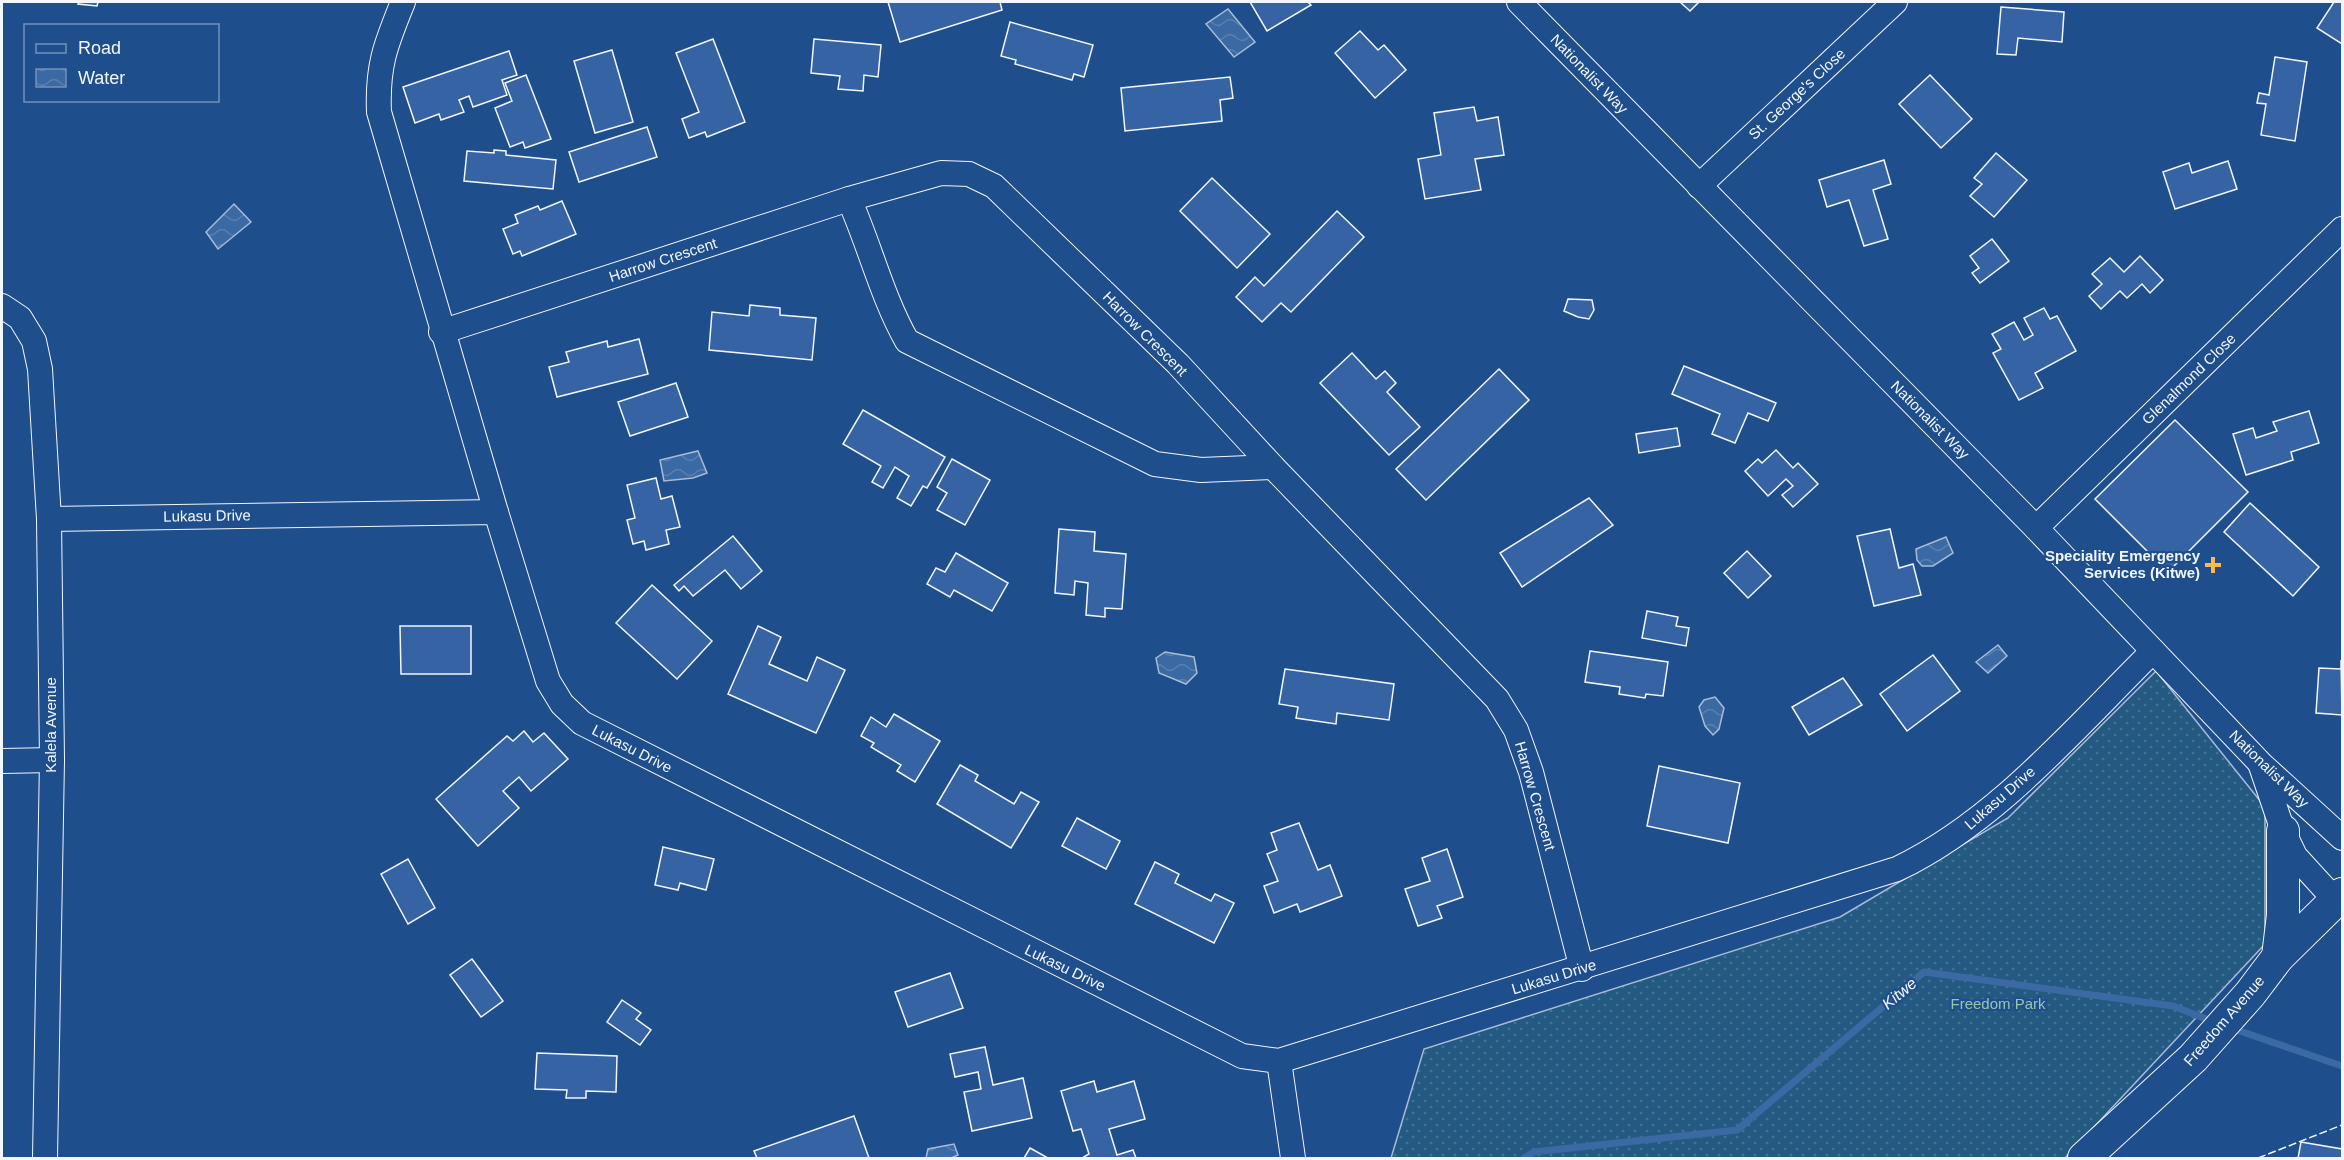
<svg xmlns="http://www.w3.org/2000/svg" width="2344" height="1160" font-family="Arial,sans-serif">
<defs>
<pattern id="grass-dots" width="8" height="8" patternUnits="userSpaceOnUse" patternTransform="scale(1.5)"><rect width="8" height="8" fill="#245a82"/><path d="M2 2h.1M6 6h.1" fill="none" stroke="#447295" stroke-width="1.8" stroke-linecap="round"/></pattern>
<pattern id="water-waves" width="16" height="10" patternUnits="userSpaceOnUse" patternTransform="scale(1.5)"><rect width="16" height="10" fill="#3b69a3"/><path d="M0 5q4-4 8 0t8 0" fill="none" stroke="#587fb1"/></pattern>
</defs>
<rect width="100%" height="100%" fill="#1f4e8c"/>
<polygon fill="url(#grass-dots)" stroke="#a8bbd7" stroke-width="1.5" points="2156,671 2265,807 2265,944 2065,1158 1391,1158 1424,1049 1840,917 2008,818"/>
<g fill="url(#water-waves)" stroke="#a8bbd7" stroke-width="1.5">
<polygon points="1228,9 1255,42 1234,57 1206,24"/>
<polygon points="234,204 251,222 218,249 206,232"/>
<polygon points="698,451 707,473 693,478 664,481 660,460"/>
<polygon points="1946,537 1953,553 1933,566 1922,566 1917,560 1916,549"/>
<polygon points="1998,645 2007,656 1988,673 1976,662"/>
<polygon points="1165,652 1194,657 1197,673 1186,684 1159,673 1156,658"/>
<polygon points="1715,697 1724,708 1719,729 1713,735 1705,726 1699,707 1704,700"/>
<polygon points="954,1144 958,1155 951,1158 926,1158 928,1149"/>
</g>
<g fill="none" stroke-linecap="round" stroke-linejoin="round">
<g stroke="#3b69a3" stroke-width="7">
<polyline points="2231,1028 2342,1066"/>
<polyline points="1524,1158 1534,1152 1737,1130 1924,972 2173,1006 2214,1022"/>
</g>
</g>
<g fill="#3563a3" stroke="#f2f6ff" stroke-width="1.5">
<polygon points="79,2 98,2 97,6 78,4"/>
<polygon points="888,2 1000,2 1002,10 900,42"/>
<polygon points="1250,2 1308,2 1311,5 1267,31"/>
<polygon points="1680,2 1699,2 1690,11"/>
<polygon points="2334,2 2342,2 2342,44 2317,28"/>
<polygon points="2001,7 2064,12 2062,42 2018,38 2016,55 1997,54"/>
<polygon points="1010,22 1093,45 1084,77 1074,74 1072,80 1015,64 1016,60 1001,56"/>
<polygon points="1360,31 1378,50 1384,45 1406,70 1375,98 1335,53"/>
<polygon points="713,39 745,122 707,137 705,132 689,138 682,119 699,112 676,53"/>
<polygon points="814,39 881,45 878,77 864,75 863,91 838,89 840,76 811,73"/>
<polygon points="612,50 633,122 595,133 574,61"/>
<polygon points="509,51 517,75 502,80 507,95 473,107 469,96 459,100 464,112 441,120 439,114 415,123 403,87"/>
<polygon points="2275,57 2307,62 2295,141 2261,135 2266,104 2257,103 2259,93 2269,95"/>
<polygon points="526,75 551,139 525,148 523,142 510,147 495,108 512,101 505,83"/>
<polygon points="1930,75 1972,119 1941,148 1899,104"/>
<polygon points="1230,77 1233,98 1220,100 1222,121 1125,131 1121,88"/>
<polygon points="1474,107 1477,121 1498,117 1504,155 1475,159 1481,190 1425,199 1418,159 1441,155 1434,113"/>
<polygon points="647,127 657,157 579,182 569,152"/>
<polygon points="494,150 506,151 506,155 556,160 553,189 464,181 467,151 494,153"/>
<polygon points="1996,153 2027,180 1994,217 1970,196 1982,184 1974,178"/>
<polygon points="1884,160 1891,184 1873,190 1888,239 1864,246 1849,200 1827,207 1819,180"/>
<polygon points="2228,161 2237,189 2175,209 2163,172 2189,163 2192,173"/>
<polygon points="1212,178 1270,234 1237,268 1180,211"/>
<polygon points="562,201 576,234 522,256 520,251 513,254 503,229 518,223 515,215 538,206 540,210"/>
<polygon points="1337,211 1364,237 1291,312 1281,303 1262,322 1236,297 1255,277 1264,286"/>
<polygon points="1992,239 2009,261 1980,283 1972,273 1979,268 1970,256"/>
<polygon points="2140,256 2163,280 2150,293 2142,284 2127,298 2120,291 2101,309 2089,296 2102,284 2092,274 2110,258 2124,272"/>
<polygon points="1568,299 1592,300 1594,310 1589,319 1578,317 1564,311"/>
<polygon points="750,305 780,308 780,315 816,318 812,360 709,350 712,312 749,316"/>
<polygon points="2044,308 2050,319 2057,316 2076,351 2035,373 2043,388 2019,400 1993,353 2001,349 1992,334 2014,322 2024,340 2033,335 2024,318"/>
<polygon points="639,339 648,374 557,397 549,367 569,362 566,352 607,341 608,347"/>
<polygon points="1352,353 1376,379 1385,371 1396,383 1387,392 1420,427 1389,455 1320,383"/>
<polygon points="1684,366 1776,403 1768,421 1748,413 1735,443 1712,434 1720,414 1672,394"/>
<polygon points="1499,369 1529,400 1426,500 1396,469"/>
<polygon points="676,383 688,417 630,436 618,402"/>
<polygon points="863,410 945,457 927,488 923,486 911,506 897,498 909,476 895,467 883,488 872,482 881,466 843,444"/>
<polygon points="2309,411 2319,443 2291,452 2293,460 2246,475 2233,434 2253,428 2256,438 2277,431 2273,422"/>
<polygon points="2175,420 2248,492 2168,572 2095,499"/>
<polygon points="1677,428 1680,446 1639,453 1636,434"/>
<polygon points="1776,450 1793,468 1798,463 1818,484 1793,507 1782,495 1793,486 1786,479 1768,496 1745,471 1758,459 1762,463"/>
<polygon points="952,459 990,480 965,525 937,510 947,493 937,487"/>
<polygon points="656,478 661,499 672,496 680,527 666,530 669,544 646,550 644,541 633,544 627,520 635,518 627,485"/>
<polygon points="1589,498 1613,525 1522,587 1500,553"/>
<polygon points="2250,503 2319,567 2293,596 2224,532"/>
<polygon points="1059,529 1095,532 1094,551 1126,554 1122,609 1105,608 1105,617 1086,615 1088,583 1075,581 1074,595 1055,593"/>
<polygon points="1890,529 1899,568 1913,564 1921,595 1874,606 1857,536"/>
<polygon points="733,536 762,571 741,589 725,570 693,596 684,586 679,591 674,585"/>
<polygon points="1747,551 1771,576 1748,598 1724,573"/>
<polygon points="956,553 1008,583 992,611 954,590 950,597 927,584 936,568 945,572"/>
<polygon points="652,585 712,641 677,679 616,623"/>
<polygon points="1647,611 1678,617 1676,626 1689,628 1686,646 1642,638"/>
<polygon points="400,626 471,626 471,674 401,674"/>
<polygon points="758,626 781,637 769,664 807,681 817,657 845,670 816,733 728,694"/>
<polygon points="1590,651 1668,662 1663,696 1646,694 1645,698 1619,694 1620,687 1585,682"/>
<polygon points="1933,655 1960,691 1907,731 1880,694"/>
<polygon points="2341,660 2342,715 2316,713 2319,668 2341,669"/>
<polygon points="1285,669 1394,684 1389,720 1337,713 1336,724 1296,718 1298,707 1279,704"/>
<polygon points="1843,678 1862,705 1809,735 1792,707"/>
<polygon points="894,714 940,741 915,782 897,771 901,765 871,747 874,743 861,736 871,717 886,727"/>
<polygon points="524,731 533,742 544,733 568,759 531,791 519,777 503,791 519,808 478,846 436,799 507,736 513,741"/>
<polygon points="960,765 978,775 975,781 1014,804 1021,792 1039,802 1011,848 937,804"/>
<polygon points="1659,766 1740,783 1728,843 1647,826"/>
<polygon points="1077,818 1120,841 1106,869 1062,846"/>
<polygon points="1299,823 1318,870 1330,865 1342,896 1300,912 1297,904 1274,913 1264,886 1278,881 1267,854 1277,850 1271,833"/>
<polygon points="663,847 714,859 706,890 680,883 678,890 655,885"/>
<polygon points="1447,849 1463,897 1437,906 1442,918 1418,926 1405,889 1430,881 1422,858"/>
<polygon points="408,859 435,908 408,924 381,874"/>
<polygon points="1155,862 1179,874 1175,883 1211,901 1215,894 1234,903 1214,943 1135,904"/>
<polygon points="472,959 503,1001 481,1017 450,975"/>
<polygon points="950,973 963,1008 908,1027 895,992"/>
<polygon points="622,1000 641,1013 636,1019 651,1030 640,1045 607,1022"/>
<polygon points="985,1047 993,1085 1023,1078 1032,1118 972,1131 964,1092 981,1089 978,1072 955,1077 950,1054"/>
<polygon points="537,1053 617,1056 616,1092 586,1091 586,1098 566,1098 567,1090 535,1089"/>
<polygon points="1094,1081 1097,1092 1134,1081 1145,1119 1109,1129 1117,1155 1133,1150 1136,1158 1082,1158 1089,1154 1081,1129 1073,1131 1061,1091"/>
<polygon points="854,1116 869,1158 757,1158 754,1151"/>
<polygon points="2301,1142 2342,1149 2342,1158 2298,1158"/>
<polygon points="1030,1148 1048,1158 1024,1158"/>
</g>
<g fill="none" stroke-linecap="round" stroke-linejoin="round">
<defs>
<g id="minor">
<path d="M403 2C386 44 377 65 379 112L496 512"/>
<polyline points="1519,2 2036,528 2261,764 2342,838"/>
<polyline points="1699,186 1895,2"/>
<path d="M849 199C870 246 882 297 907 341L1155 464 1201 470 1273 467"/>
<polyline points="2,306 20,318 34,341 40,369 49,519 52,760 45,1158"/>
<polyline points="441,332 849,199 941,173 969,174 994,186 1178,364 1273,467 1497,699 1516,730 1531,772 1582,969"/>
<path d="M49 519 496 512 548 681 562 704 582 723 1242 1056 1279 1061 1897 869C1996 822 2076 727 2153 651"/>
<polyline points="2036,528 2342,229"/>
<polyline points="2,761 52,760"/>
<polyline points="2261,766 2283,831 2295,856 2336,901"/>
<polyline points="1279,1061 1293,1158"/>
</g>
<g id="major">
<polyline points="2278,957 2283,915 2283,831"/>
<polyline points="2084,1158 2193,1058 2250,994 2278,957 2342,894"/>
</g>
</defs>
<use href="#minor" stroke="#f2f6ff" stroke-width="26"/>
<use href="#major" stroke="#f2f6ff" stroke-width="34"/>
<use href="#minor" stroke="#1f4e8c" stroke-width="24"/>
<use href="#major" stroke="#1f4e8c" stroke-width="32"/>
<polyline stroke="#f2f6ff" stroke-width="1.5" stroke-dasharray="8 3" stroke-linecap="butt" points="2258,1158 2342,1125"/>
</g>
<path fill="#ffb74d" stroke="#1f4e8c" stroke-width="2" d="M2210 556h6v6h6v6h-6v6h-6v-6h-6v-6h6z"/>
<g text-anchor="middle" stroke-width="4.5" stroke-linejoin="round" paint-order="stroke">
<g font-size="15" fill="#f2f6ff" stroke="#1f4e8c">
<text transform="translate(1589 74) rotate(46)" y="5">Nationalist Way</text>
<text transform="translate(1797 94) rotate(-43)" y="5">St. George's Close</text>
<text transform="translate(663 260) rotate(-18)" y="5">Harrow Crescent</text>
<text transform="translate(1145 334) rotate(45)" y="5">Harrow Crescent</text>
<text transform="translate(2189 379) rotate(-44)" y="5">Glenalmond Close</text>
<text transform="translate(1930 420) rotate(45)" y="5">Nationalist Way</text>
<text transform="translate(207 516) rotate(-1)" y="5">Lukasu Drive</text>
<text transform="translate(51 725) rotate(-90)" y="5">Kalela Avenue</text>
<text transform="translate(632 749) rotate(27)" y="5">Lukasu Drive</text>
<text transform="translate(2269 769) rotate(44)" y="5">Nationalist Way</text>
<text transform="translate(1535 796) rotate(74)" y="5">Harrow Crescent</text>
<text transform="translate(2000 798) rotate(-41)" y="5">Lukasu Drive</text>
<text transform="translate(1065 968) rotate(26)" y="5">Lukasu Drive</text>
<text transform="translate(1554 977) rotate(-17)" y="5">Lukasu Drive</text>
<text transform="translate(2224 1021) rotate(-49)" y="5">Freedom Avenue</text>
</g>
<g font-size="15" font-weight="bold" fill="#f2f6ff" stroke="#1f4e8c" text-anchor="end">
<text x="2200" y="561">Speciality Emergency<tspan x="2200" dy="17">Services (Kitwe)</tspan></text>
</g>
<g font-size="15" fill="#97c8a6" stroke="#1f4e8c">
<text x="1998" y="1009">Freedom Park</text>
</g>
<g font-size="16" font-style="italic" fill="#f2f6ff" stroke="#1f4e8c">
<text transform="translate(1899 993) rotate(-40)" y="6">Kitwe</text>
</g>
</g>
<rect width="2344" height="1160" fill="none" stroke="#f2f6ff" stroke-width="6"/>
<rect x="24" y="24" width="195" height="78" fill="#1f4e8c" stroke="#7391ba" stroke-width="1.5"/>
<rect x="36" y="44" width="30" height="9" fill="#1f4e8c" stroke="#7391ba" stroke-width="1.5"/>
<text x="78" y="54" font-size="18" fill="#f2f6ff">Road</text>
<rect x="36" y="69" width="30" height="18" fill="url(#water-waves)" stroke="#7391ba" stroke-width="1.5"/>
<text x="78" y="84" font-size="18" fill="#f2f6ff">Water</text>
</svg>
